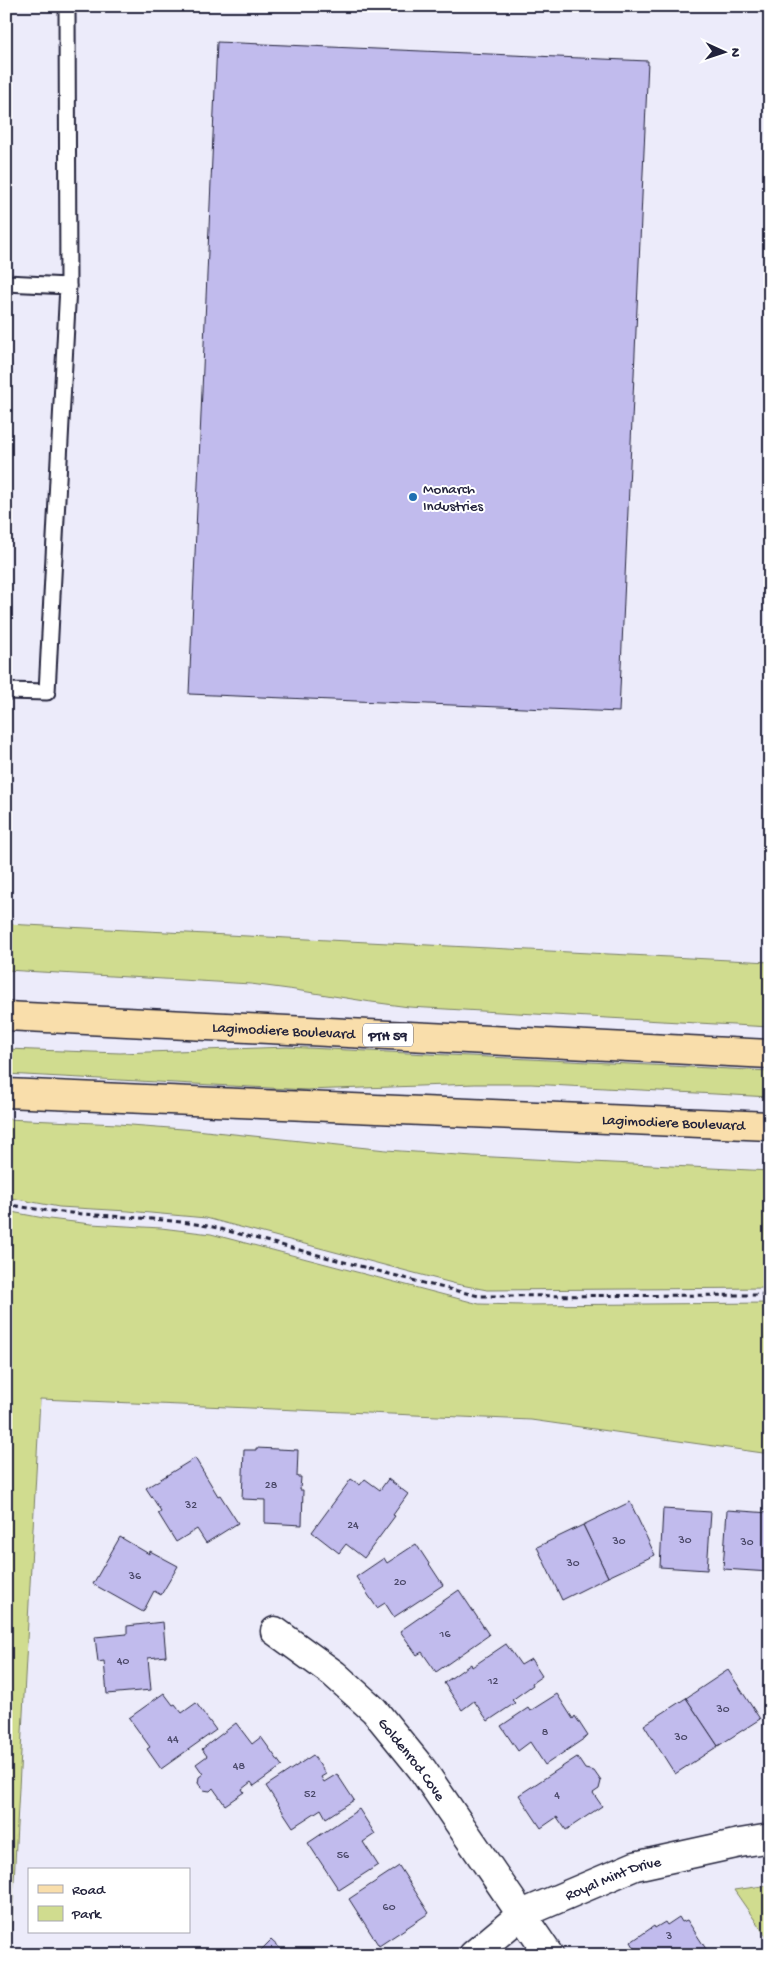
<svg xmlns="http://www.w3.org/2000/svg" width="776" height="1961" font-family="'Gochi Hand',sans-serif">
<rect width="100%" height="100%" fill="#ecebfa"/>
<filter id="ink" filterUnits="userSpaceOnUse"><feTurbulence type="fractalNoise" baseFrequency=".02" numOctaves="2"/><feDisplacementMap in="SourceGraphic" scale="10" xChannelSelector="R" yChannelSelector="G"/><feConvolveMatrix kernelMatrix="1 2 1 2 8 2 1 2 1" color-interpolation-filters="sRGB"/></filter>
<g filter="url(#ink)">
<g fill="#d0dc8f" stroke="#797f65">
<path d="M6 924 770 962V1027L409 1007C356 1001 304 990 251 984L6 970Z"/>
<polygon points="287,1047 770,1071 770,1097 531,1084 475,1084 307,1090 6,1074 6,1049 120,1053"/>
<polygon points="6,1119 118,1124 196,1130 386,1150 473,1156 770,1171 770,1288 487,1290 456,1284 206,1218 128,1211 59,1207 6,1197"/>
<polygon points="6,1211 49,1219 91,1224 161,1228 211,1234 479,1304 522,1305 770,1303 770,1454 531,1420 40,1399 10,1955 6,1955"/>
<polygon points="770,1885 770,1942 734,1890"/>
</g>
<g fill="#c1bbed" stroke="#22223b">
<polygon points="217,42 648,61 619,712 189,694"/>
<polygon points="256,1448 298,1450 297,1477 301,1477 300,1490 303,1490 302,1525 265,1523 265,1500 242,1499 244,1450 256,1450"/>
<polygon points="195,1458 218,1496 220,1495 238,1523 206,1543 197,1529 176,1542 158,1513 161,1511 146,1488"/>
<polygon points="351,1479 360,1485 365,1479 380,1490 388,1479 408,1494 393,1515 395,1516 364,1558 346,1544 339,1553 312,1532"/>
<polygon points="630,1502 655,1555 608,1577 583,1525"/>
<polygon points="663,1509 711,1512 707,1570 660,1567"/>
<polygon points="727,1510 770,1513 770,1572 723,1569"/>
<polygon points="583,1525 608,1577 562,1600 537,1547"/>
<polygon points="120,1537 149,1554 150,1551 178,1566 161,1595 154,1591 143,1612 93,1584"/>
<polygon points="416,1544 443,1585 394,1617 385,1603 377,1608 356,1577 384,1558 387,1563"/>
<polygon points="459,1590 489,1635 436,1672 422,1652 417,1655 400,1631"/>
<polygon points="163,1622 166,1656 148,1658 151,1690 107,1694 104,1661 98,1662 95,1637 127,1634 127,1626"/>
<polygon points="506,1644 521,1665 531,1659 542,1676 532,1683 533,1685 512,1700 515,1703 488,1721 474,1701 462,1710 444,1683 471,1664 472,1667"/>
<polygon points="728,1670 760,1719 718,1746 686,1698"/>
<polygon points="164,1693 173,1705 175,1704 182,1713 196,1703 216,1730 161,1769 147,1749 150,1747 129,1718"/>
<polygon points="557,1694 573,1719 575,1716 588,1736 545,1765 530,1742 518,1751 501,1726 528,1708 530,1711"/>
<polygon points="686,1698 718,1746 675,1774 644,1725"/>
<polygon points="236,1723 252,1744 261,1737 282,1766 254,1786 251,1782 242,1789 244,1792 225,1805 213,1788 210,1791 203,1790 198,1783 199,1777 203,1774 196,1764 207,1756 202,1749"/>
<polygon points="313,1755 326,1774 321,1777 324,1782 337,1774 354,1800 326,1818 321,1809 293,1827 266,1786"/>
<polygon points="577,1757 585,1769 594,1771 601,1781 599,1789 593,1793 602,1806 566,1830 557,1817 541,1828 519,1795"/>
<polygon points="359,1809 375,1834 363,1842 378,1865 339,1890 308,1843"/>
<polygon points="399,1866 429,1913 379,1946 349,1899"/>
<polygon points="679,1917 682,1922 687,1920 710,1955 639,1955 631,1942 654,1926 655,1928 665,1922 667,1925"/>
<polygon points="271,1940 287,1955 256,1955"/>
</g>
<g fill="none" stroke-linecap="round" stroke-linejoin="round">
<defs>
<g id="service">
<polyline points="67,6 68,286"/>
<polyline points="6,283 68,286 47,692 6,691"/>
</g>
<g id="minor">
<path id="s1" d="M275 1631 334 1674 374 1710 422 1769 549 1955"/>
<path id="s2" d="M473 1955 522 1914 635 1866 740 1843 770 1838"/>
</g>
<g id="primary">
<path id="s3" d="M6 1016 770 1054"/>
<path id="s4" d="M6 1093 770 1126"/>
</g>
</defs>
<use href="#service" stroke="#22223b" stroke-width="19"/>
<use href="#minor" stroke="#22223b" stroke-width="31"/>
<use href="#primary" stroke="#22223b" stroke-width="31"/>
<path stroke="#22223b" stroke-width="3" stroke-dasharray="5 4" stroke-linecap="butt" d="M6 1204C75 1218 144 1214 213 1227L427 1284 479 1296 770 1295"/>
<use href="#service" stroke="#fff" stroke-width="15"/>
<use href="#minor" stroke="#fff" stroke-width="28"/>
<use href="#primary" stroke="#f9deab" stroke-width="28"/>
</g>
</g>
<circle fill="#1f6fb2" stroke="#fff" stroke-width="2" cx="413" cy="497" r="5"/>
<g text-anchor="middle" stroke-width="4" stroke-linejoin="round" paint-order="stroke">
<g font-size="12" fill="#4a4868">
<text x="271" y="1488">28</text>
<text x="191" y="1508">32</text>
<text x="353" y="1528">24</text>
<text x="685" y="1543">30</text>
<text x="619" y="1544">30</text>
<text x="747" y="1545">30</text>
<text x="573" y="1566">30</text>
<text x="135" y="1579">36</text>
<text x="400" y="1585">20</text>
<text x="445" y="1637">16</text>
<text x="123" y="1664">40</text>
<text x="493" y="1684">12</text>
<text x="723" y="1712">30</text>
<text x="545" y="1735">8</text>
<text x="681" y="1740">30</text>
<text x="173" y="1742">44</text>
<text x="239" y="1769">48</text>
<text x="310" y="1797">52</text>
<text x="557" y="1798">4</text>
<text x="343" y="1858">56</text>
<text x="389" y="1910">60</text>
<text x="669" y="1939">3</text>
</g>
<rect fill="#fff" stroke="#646476" stroke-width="1" x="363" y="1023.5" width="50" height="23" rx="4"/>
<g font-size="14" font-weight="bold" fill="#22223b">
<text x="388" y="1040">PTH 59</text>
</g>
<g font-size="15" fill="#22223b" stroke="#fff" text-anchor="start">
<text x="423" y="493">Monarch<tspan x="423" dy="17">Industries</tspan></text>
</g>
<g font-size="15" fill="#22223b" stroke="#fff">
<text dy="5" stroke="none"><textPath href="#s3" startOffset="278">Lagimodiere Boulevard</textPath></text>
<text dy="5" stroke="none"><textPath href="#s4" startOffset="668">Lagimodiere Boulevard</textPath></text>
<text dy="5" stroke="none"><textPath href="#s1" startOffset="189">Goldenrod Cove</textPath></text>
<text dy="5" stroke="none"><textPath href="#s2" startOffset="162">Royal Mint Drive</textPath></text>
</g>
</g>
<rect width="776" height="1961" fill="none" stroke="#fff" stroke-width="25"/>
<rect x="12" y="12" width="751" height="1936" fill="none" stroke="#22223b" stroke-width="2" filter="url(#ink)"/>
<rect x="28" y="1868" width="162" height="65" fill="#ffffff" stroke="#a7a7b1"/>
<rect x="38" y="1885" width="25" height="8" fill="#f9deab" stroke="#a7a7b1"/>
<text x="72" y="1894" font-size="15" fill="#22223b">Road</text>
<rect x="38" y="1906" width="25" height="15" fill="#d0dc8f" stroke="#a7a7b1"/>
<text x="72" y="1918" font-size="15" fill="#22223b">Park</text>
<g transform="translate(724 52) rotate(93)" stroke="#ffffff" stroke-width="4" paint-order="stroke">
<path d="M0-4L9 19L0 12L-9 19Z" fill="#22223b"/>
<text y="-8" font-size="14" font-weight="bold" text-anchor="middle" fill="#22223b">N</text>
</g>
</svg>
